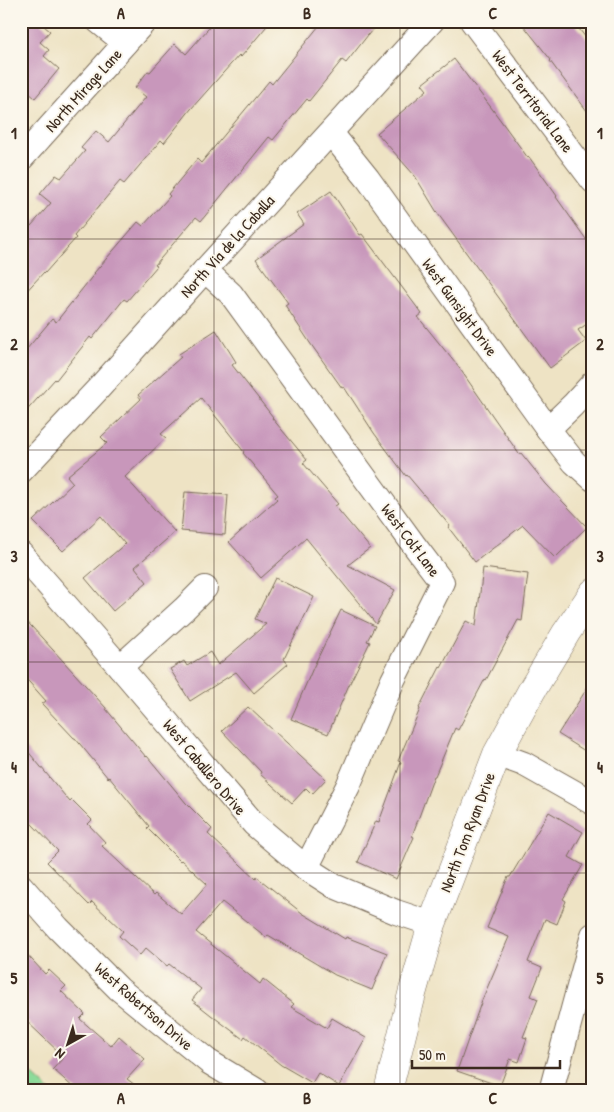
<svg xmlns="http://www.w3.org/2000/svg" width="614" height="1112" font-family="'Patrick Hand',sans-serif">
<rect width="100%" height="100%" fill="#fbf7ec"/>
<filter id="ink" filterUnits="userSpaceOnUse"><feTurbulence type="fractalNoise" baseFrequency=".02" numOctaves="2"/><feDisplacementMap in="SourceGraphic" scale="10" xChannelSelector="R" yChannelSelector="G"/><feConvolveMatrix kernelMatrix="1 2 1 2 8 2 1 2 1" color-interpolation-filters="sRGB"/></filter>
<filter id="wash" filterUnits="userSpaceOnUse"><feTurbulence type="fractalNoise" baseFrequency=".0096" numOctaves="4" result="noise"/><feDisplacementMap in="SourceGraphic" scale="20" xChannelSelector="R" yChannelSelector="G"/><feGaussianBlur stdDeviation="1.12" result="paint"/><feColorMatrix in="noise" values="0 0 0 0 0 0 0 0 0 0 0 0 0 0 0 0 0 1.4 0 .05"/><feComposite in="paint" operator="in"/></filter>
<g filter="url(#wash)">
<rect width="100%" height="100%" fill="#eee3c4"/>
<polygon fill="#8cdb9a" stroke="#64825c" points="21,1064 50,1091 21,1091"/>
<g id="blocks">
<g fill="#c897bb">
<polygon points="21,21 38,21 50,31 40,42 49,50 44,56 59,69 35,98 21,86"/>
<polygon points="215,21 271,21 241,57 239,55 191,109 164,143 161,140 124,184 120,181 74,236 76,238 45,273 44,272 21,297 21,217 31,226 51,203 40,194 56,175 61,178 85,151 81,148 96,131 109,142 146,97 135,88 148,71 150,72 175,44 186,54"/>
<polygon points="323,21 379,21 346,63 342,60 309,101 307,99 273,140 269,137 201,221 196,217 155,265 157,266 127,301 124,299 92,339 90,337 56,380 55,379 21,417 21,356 52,319 56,322 95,273 94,273 138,222 143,226 170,196 168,194 197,159 201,163 269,81 272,84"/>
<polygon points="520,21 573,21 593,47 593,119 550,61 551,60"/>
<polygon points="454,59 493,110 528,158 529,157 557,196 556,197 593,249 593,320 578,330 586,341 550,368 438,214 415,176 377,133 427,90 422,84"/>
<polygon points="331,191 360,235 362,234 422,314 418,317 460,369 519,454 521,453 546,484 587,527 555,558 523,525 475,562 448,527 450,526 407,475 406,476 374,433 344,387 342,388 310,343 285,305 288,303 256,259 304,224 297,214"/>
<polygon points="216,330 236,362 232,365 273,417 272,418 307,460 303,463 338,504 335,506 370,548 348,565 395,590 376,624 306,538 261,578 229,542 277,499 275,497 278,495 243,453 244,452 201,398 161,434 166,438 125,477 175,532 135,567 147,582 113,611 85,578 125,544 101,516 63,551 33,521 73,483 67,476 107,443 101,437 141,399 138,395 181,357 179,354"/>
<polygon points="185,492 228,495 225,535 181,531"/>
<polygon points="483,568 528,574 522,621 518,620 486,680 485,679 458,730 455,728 435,776 434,776 412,836 414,837 396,879 358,862 376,821 379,822 401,762 398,761 420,709 419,708 440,667 441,668 466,621 476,626"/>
<polygon points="275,578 314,597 284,659 288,664 254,693 236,672 190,701 170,669 184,661 187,666 210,652 218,665 266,624 255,619"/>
<polygon points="341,610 375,626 367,641 370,642 348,687 328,734 291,719 313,668"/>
<polygon points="21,615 106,708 106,709 146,757 147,756 186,803 212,829 208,834 256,879 257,877 302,913 345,939 346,937 387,953 372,990 335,975 268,935 266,937 222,902 196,932 260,984 263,979 294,1004 291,1007 327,1028 332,1018 366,1038 339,1086 318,1073 312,1083 281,1065 245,1036 243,1039 211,1015 192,1000 201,989 169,964 167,966 146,948 140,955 119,936 123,931 92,902 89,905 47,862 58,851 31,823 29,825 21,816 21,743 70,802 72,800 92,820 88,824 106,843 102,846 154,895 156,893 181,914 207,884 181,860 180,861 147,828 149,826 109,777 108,778 75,738 74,738 42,704 46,701 21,673"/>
<polygon points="593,679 593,756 558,734"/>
<polygon points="248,707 326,779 312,794 306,788 292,803 260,774 261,772 222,731"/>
<polygon points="549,812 583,832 569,857 583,865 563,899 566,901 557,924 545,919 528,962 542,968 531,996 538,999 523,1037 527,1038 519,1062 510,1059 500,1086 457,1071 482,1000 509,937 487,928 508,877 510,877"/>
<polygon points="21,948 45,974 49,970 66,986 61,991 85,1014 80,1019 111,1046 119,1036 145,1059 127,1079 143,1091 77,1091 53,1069 64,1057 21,1016"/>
</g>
</g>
</g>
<g filter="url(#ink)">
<use href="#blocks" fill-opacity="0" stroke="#7a6b58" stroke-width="1"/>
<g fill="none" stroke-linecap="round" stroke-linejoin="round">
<defs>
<g id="minor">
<polyline points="98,21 125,43"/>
<polyline points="472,21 593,181"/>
<polyline points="331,133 368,179 548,429 574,462 593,479"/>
<polyline points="21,159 145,21"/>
<polyline points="205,270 231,294 414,545 442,582 393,680 348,786 306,868"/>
<polyline points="548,429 573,405 593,383"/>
<polyline points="21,471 99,388 205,270 432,21"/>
<polyline points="21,554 120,667 254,824 306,868 334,886 396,912 432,924"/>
<polyline points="120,667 184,609 205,588"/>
<polyline points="497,754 524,764 593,803"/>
<polyline points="21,886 58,928 119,989 209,1062 257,1091"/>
<polyline points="551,1091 593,935"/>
</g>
<polyline id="tertiary" points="388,1091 412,994 432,924 497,754 532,690 566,633 593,593"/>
</defs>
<use href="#minor" stroke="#7a6b58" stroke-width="26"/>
<use href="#tertiary" stroke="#7a6b58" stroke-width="29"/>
<use href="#minor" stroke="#fff" stroke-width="24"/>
<use href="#tertiary" stroke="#fff" stroke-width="28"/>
</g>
</g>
<path fill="none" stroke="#3b2a1e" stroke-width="1" stroke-opacity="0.55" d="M214 21V1091M400 21V1091M21 239H593M21 450H593M21 662H593M21 873H593"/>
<g text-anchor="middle" stroke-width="4" stroke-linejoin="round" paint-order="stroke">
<g font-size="16" fill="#3b2a1e" stroke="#fbf7ec">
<text transform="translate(83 90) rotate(-48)" y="6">North Mirage Lane</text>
<text transform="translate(533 101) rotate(53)" y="6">West Territorial Lane</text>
<text transform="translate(227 246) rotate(-48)" y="6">North Via de la Caballa</text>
<text transform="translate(460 307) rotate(54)" y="6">West Gunsight Drive</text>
<text transform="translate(411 540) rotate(53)" y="6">West Colt Lane</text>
<text transform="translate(205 767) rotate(50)" y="6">West Caballero Drive</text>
<text transform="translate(467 832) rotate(-69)" y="6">North Tom Ryan Drive</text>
<text transform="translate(144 1006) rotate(41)" y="6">West Robertson Drive</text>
</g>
</g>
<rect width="614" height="1112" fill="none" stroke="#fbf7ec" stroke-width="55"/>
<g transform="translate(68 1044) rotate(219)" stroke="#fbf7ec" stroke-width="4" paint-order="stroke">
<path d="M0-4L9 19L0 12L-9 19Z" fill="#3b2a1e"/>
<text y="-8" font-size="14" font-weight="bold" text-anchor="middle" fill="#3b2a1e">N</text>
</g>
<path d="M412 1060v8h148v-8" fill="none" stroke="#3b2a1e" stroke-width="2.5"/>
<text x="419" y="1060" font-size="15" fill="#3b2a1e" stroke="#fbf7ec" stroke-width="4" paint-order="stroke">50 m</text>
<rect x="28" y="28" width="558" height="1056" fill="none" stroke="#3b2a1e" stroke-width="2"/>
<g font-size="16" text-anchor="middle" font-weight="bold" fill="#3b2a1e">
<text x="121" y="19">A</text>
<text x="307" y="19">B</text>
<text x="493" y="19">C</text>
<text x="14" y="139">1</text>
<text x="600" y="139">1</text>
<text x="14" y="350">2</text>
<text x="600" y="350">2</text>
<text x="14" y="562">3</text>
<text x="600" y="562">3</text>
<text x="14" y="773">4</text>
<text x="600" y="773">4</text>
<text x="14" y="984">5</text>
<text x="600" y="984">5</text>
<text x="121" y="1104">A</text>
<text x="307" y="1104">B</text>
<text x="493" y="1104">C</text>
</g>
</svg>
